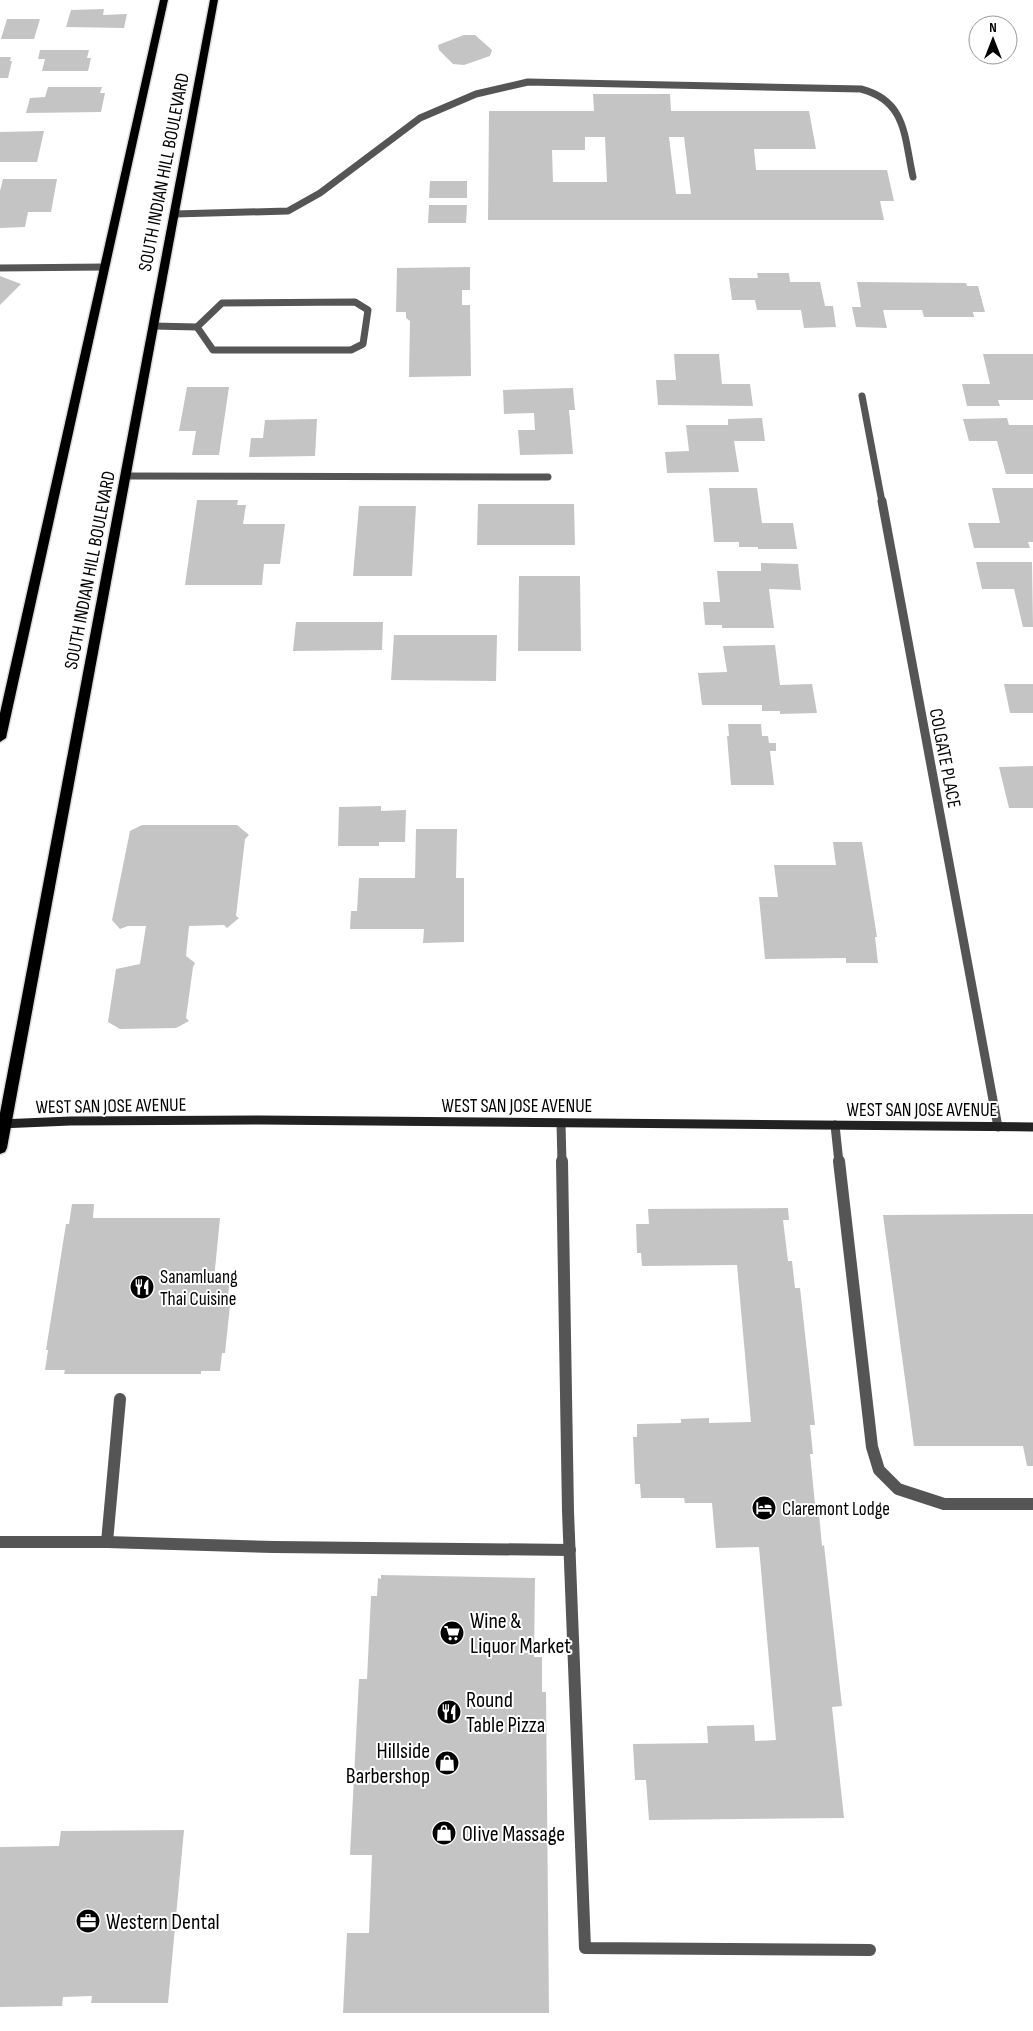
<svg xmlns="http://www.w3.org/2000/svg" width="1033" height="2031" font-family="'Sofia Sans Condensed',sans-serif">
<rect width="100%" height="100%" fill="#fff"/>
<g fill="#c4c4c4" fill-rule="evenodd">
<polygon points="104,9 103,15 127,14 124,28 66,27 71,10"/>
<polygon points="7,19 40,19 34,39 1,39"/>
<polygon points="464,35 475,35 492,50 490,56 464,65 453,64 439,50 438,45"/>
<polygon points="40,50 89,50 87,58 91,58 88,71 42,71 45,59 38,59"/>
<polygon points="0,57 11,57 10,61 12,61 8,78 0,78"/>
<polygon points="48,87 102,87 100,93 105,93 101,112 26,113 30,98 45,97"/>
<path d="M593 94H670L671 111H809L816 149H754L756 170H887L894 201H880L884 220H488L489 111H594ZM585 137H605L607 182H553L552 150H585ZM669 137H684L691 194H676Z"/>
<polygon points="44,131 37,162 0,162 0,132"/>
<polygon points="3,179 57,179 51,212 28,212 25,227 0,228 0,191"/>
<polygon points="430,181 467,181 467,198 429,198"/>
<polygon points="429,205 467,205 466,223 428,223"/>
<polygon points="470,267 470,290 462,290 462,305 470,305 471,376 409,377 410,321 406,318 406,312 396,312 397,268"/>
<polygon points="757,273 789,273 790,282 820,282 825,306 833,306 836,327 804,328 801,310 757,310 755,300 732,300 729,278 758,278"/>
<polygon points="0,276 21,284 0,305"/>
<polygon points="857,282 966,283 967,286 978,286 985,312 973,312 974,317 924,317 922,310 883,310 887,328 856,327 852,307 861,307"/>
<polygon points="674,354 719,354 722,384 750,384 753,406 658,405 656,380 676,380"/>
<polygon points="983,354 1033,354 1033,400 998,400 1000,406 967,406 962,384 990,384"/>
<polygon points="187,387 229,387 219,455 192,455 196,431 179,431"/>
<polygon points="573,388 575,410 569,410 573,454 520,455 518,430 535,430 534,413 504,414 503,390"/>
<polygon points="762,418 765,441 734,441 739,472 667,473 665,452 689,451 686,425 728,425 728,419"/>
<polygon points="1007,418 1009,425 1033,425 1033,474 1006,474 997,441 969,441 963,419"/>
<polygon points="317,419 315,456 249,457 251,438 263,438 265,420"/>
<polygon points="709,488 757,488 762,523 793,523 797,549 758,549 758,547 739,547 739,542 714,542"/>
<polygon points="992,488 1033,488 1033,542 1028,542 1030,548 974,548 968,523 1000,523"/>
<polygon points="197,500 238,500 237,505 246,505 243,524 285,524 280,564 264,564 262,585 185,585"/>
<polygon points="478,504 574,504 575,545 477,545"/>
<polygon points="359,506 416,506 412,576 353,576"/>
<polygon points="976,562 1032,562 1033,627 1023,627 1014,589 982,589"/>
<polygon points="761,563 798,564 801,590 769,589 774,628 722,628 722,625 705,625 703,602 720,602 717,571 761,571"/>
<polygon points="519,576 580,576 581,651 518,651"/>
<polygon points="296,622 383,622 382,650 293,651"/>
<polygon points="394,635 497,635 496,681 391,680"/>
<polygon points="775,645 780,685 812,684 817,713 780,714 780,711 762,711 762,705 702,705 698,673 727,672 723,646"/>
<polygon points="1004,684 1033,684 1033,713 1010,713"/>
<polygon points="728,724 761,724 762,736 768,736 769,743 776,743 776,751 770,751 774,785 731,785 727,736 729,736"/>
<polygon points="1033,766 1033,808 1009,808 999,767"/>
<polygon points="381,806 381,811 406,810 405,842 379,842 379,846 338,846 339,807"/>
<polygon points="142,825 237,825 249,835 245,839 236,916 239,918 227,928 224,925 189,926 186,956 195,963 193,967 186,1018 189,1021 176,1028 120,1029 108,1022 116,969 140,964 146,926 128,926 120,929 112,920 130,831"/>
<polygon points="416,829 457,829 456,878 464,878 464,942 423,943 424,929 350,929 351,911 357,911 359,878 415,878"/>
<polygon points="833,842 862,842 877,937 875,937 878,963 846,963 846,958 765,959 759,897 778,897 774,865 836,865"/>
<polygon points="72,1204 94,1204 93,1218 220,1218 214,1279 230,1279 228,1296 231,1296 225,1353 222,1353 220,1371 201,1371 201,1374 64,1374 65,1370 45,1370 48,1350 46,1350 66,1224 69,1224"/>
<polygon points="788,1208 789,1220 783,1220 788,1261 792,1261 795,1288 800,1288 815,1425 810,1425 813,1454 810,1454 816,1514 819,1514 822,1546 824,1545 842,1706 832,1707 844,1818 649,1820 646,1780 635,1780 633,1744 708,1743 707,1726 754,1725 755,1741 776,1740 759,1547 716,1548 712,1503 685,1503 684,1498 641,1498 640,1484 635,1484 633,1437 637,1437 637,1424 681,1423 681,1419 709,1418 709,1423 751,1422 737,1265 642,1266 641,1253 637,1253 636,1224 649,1224 648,1209"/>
<polygon points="1033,1214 1033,1466 1027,1466 1023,1446 914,1446 883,1215"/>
<polygon points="381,1575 535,1578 534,1657 542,1657 542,1692 546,1692 549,2013 343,2013 347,1933 369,1933 372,1855 350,1855 359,1679 367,1679 371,1596 377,1596 378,1578 381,1579"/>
<polygon points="184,1830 168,2003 91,2003 92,1996 63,1997 62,2006 0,2007 0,1847 59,1846 61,1831"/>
</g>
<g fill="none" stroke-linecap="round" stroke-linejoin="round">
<defs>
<g id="primary">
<polygon points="160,0 168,0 6,738 0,742 0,713"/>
<polygon points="210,0 218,0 7,1148 5,1152 0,1154 0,1113"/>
</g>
</defs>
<use href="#primary" stroke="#dbdbdb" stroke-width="3"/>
<g stroke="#555" stroke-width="7">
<path d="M174 214 288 211 320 193 420 118 476 94 528 82 861 89C907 101 904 137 913 177"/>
<polygon points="355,302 368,310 363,344 351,350 213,350 197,327 222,303"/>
<polyline points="153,326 197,327"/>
<polyline points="125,476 548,477"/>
</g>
<g stroke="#555" stroke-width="9">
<polyline points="561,1123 562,1163"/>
<polyline points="835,1125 839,1163"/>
</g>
<g stroke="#555" stroke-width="12">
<polyline points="562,1161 568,1511 585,1948 870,1950"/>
<polyline points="839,1161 872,1447 879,1470 898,1489 944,1504 1033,1504"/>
<polyline points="0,1542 107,1542 274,1547 570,1550"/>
<polyline points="107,1542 120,1399"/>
</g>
<g stroke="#555" stroke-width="7">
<polyline points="0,268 105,267"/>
<polyline points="862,396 882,502"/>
</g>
<polyline stroke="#555" stroke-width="9" points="882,501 998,1127"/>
<polyline stroke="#222" stroke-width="9" points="0,1124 70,1121 260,1120 1033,1127"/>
<use href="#primary" fill="#000" fill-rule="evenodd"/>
</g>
<defs>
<symbol id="restaurant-disc" viewBox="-11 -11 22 22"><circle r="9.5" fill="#000" stroke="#fff"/><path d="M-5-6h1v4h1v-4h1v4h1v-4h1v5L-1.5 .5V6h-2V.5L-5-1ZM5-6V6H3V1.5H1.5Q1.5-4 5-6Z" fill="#fff"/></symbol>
<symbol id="hotel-disc" viewBox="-11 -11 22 22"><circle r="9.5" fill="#000" stroke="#fff"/><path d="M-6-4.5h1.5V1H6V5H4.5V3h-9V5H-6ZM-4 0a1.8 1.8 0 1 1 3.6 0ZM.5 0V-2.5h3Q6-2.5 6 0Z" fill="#fff"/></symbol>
<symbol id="supermarket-disc" viewBox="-11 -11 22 22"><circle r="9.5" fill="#000" stroke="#fff"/><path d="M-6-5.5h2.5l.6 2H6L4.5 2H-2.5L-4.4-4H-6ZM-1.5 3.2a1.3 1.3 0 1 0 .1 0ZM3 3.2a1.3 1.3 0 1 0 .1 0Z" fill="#fff"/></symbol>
<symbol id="shop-disc" viewBox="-11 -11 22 22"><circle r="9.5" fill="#000" stroke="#fff"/><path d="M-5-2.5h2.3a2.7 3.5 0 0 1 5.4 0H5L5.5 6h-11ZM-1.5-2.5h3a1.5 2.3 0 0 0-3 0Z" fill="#fff"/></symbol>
<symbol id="office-disc" viewBox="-11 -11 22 22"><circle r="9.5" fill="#000" stroke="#fff"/><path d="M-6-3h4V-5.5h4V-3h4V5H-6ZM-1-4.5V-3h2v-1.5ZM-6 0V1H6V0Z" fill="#fff"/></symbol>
</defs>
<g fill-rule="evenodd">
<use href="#restaurant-disc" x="128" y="1273" width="28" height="28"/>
<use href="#hotel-disc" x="750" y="1494" width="28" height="28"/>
<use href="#supermarket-disc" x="438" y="1619" width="28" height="28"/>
<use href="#restaurant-disc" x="435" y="1698" width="28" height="28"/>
<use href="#shop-disc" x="433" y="1749" width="28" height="28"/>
<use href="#shop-disc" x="430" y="1819" width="28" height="28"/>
<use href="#office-disc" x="74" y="1907" width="28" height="28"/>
</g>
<g text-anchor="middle" stroke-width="4" stroke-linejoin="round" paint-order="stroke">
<g font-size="19" fill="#000" stroke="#fff">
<text transform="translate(163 172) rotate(-79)" y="7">SOUTH INDIAN HILL BOULEVARD</text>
<text transform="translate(89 570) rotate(-79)" y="7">SOUTH INDIAN HILL BOULEVARD</text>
<text transform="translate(946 758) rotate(79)" y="7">COLGATE PLACE</text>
<text transform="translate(111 1105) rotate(-1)" y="7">WEST SAN JOSE AVENUE</text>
<text x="517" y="1112">WEST SAN JOSE AVENUE</text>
<text x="922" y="1116">WEST SAN JOSE AVENUE</text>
</g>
<g font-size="19" fill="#000" stroke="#fff" text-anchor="start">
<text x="160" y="1283">Sanamluang<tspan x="160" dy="22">Thai Cuisine</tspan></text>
<text x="782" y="1515">Claremont Lodge</text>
</g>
<g font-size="22" fill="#000" stroke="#fff" text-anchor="start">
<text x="470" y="1628">Wine &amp;<tspan x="470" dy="25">Liquor Market</tspan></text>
<text x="466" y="1707">Round<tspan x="466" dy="25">Table Pizza</tspan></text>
<text x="430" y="1758" text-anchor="end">Hillside<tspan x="430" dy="25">Barbershop</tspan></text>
<text x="462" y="1841">Olive Massage</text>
<text x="106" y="1929">Western Dental</text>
</g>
</g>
<g transform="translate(993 40)"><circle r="24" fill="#ffffff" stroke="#999999"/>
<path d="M0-4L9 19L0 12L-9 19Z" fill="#000000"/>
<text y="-8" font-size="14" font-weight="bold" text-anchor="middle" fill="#000000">N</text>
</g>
</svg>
